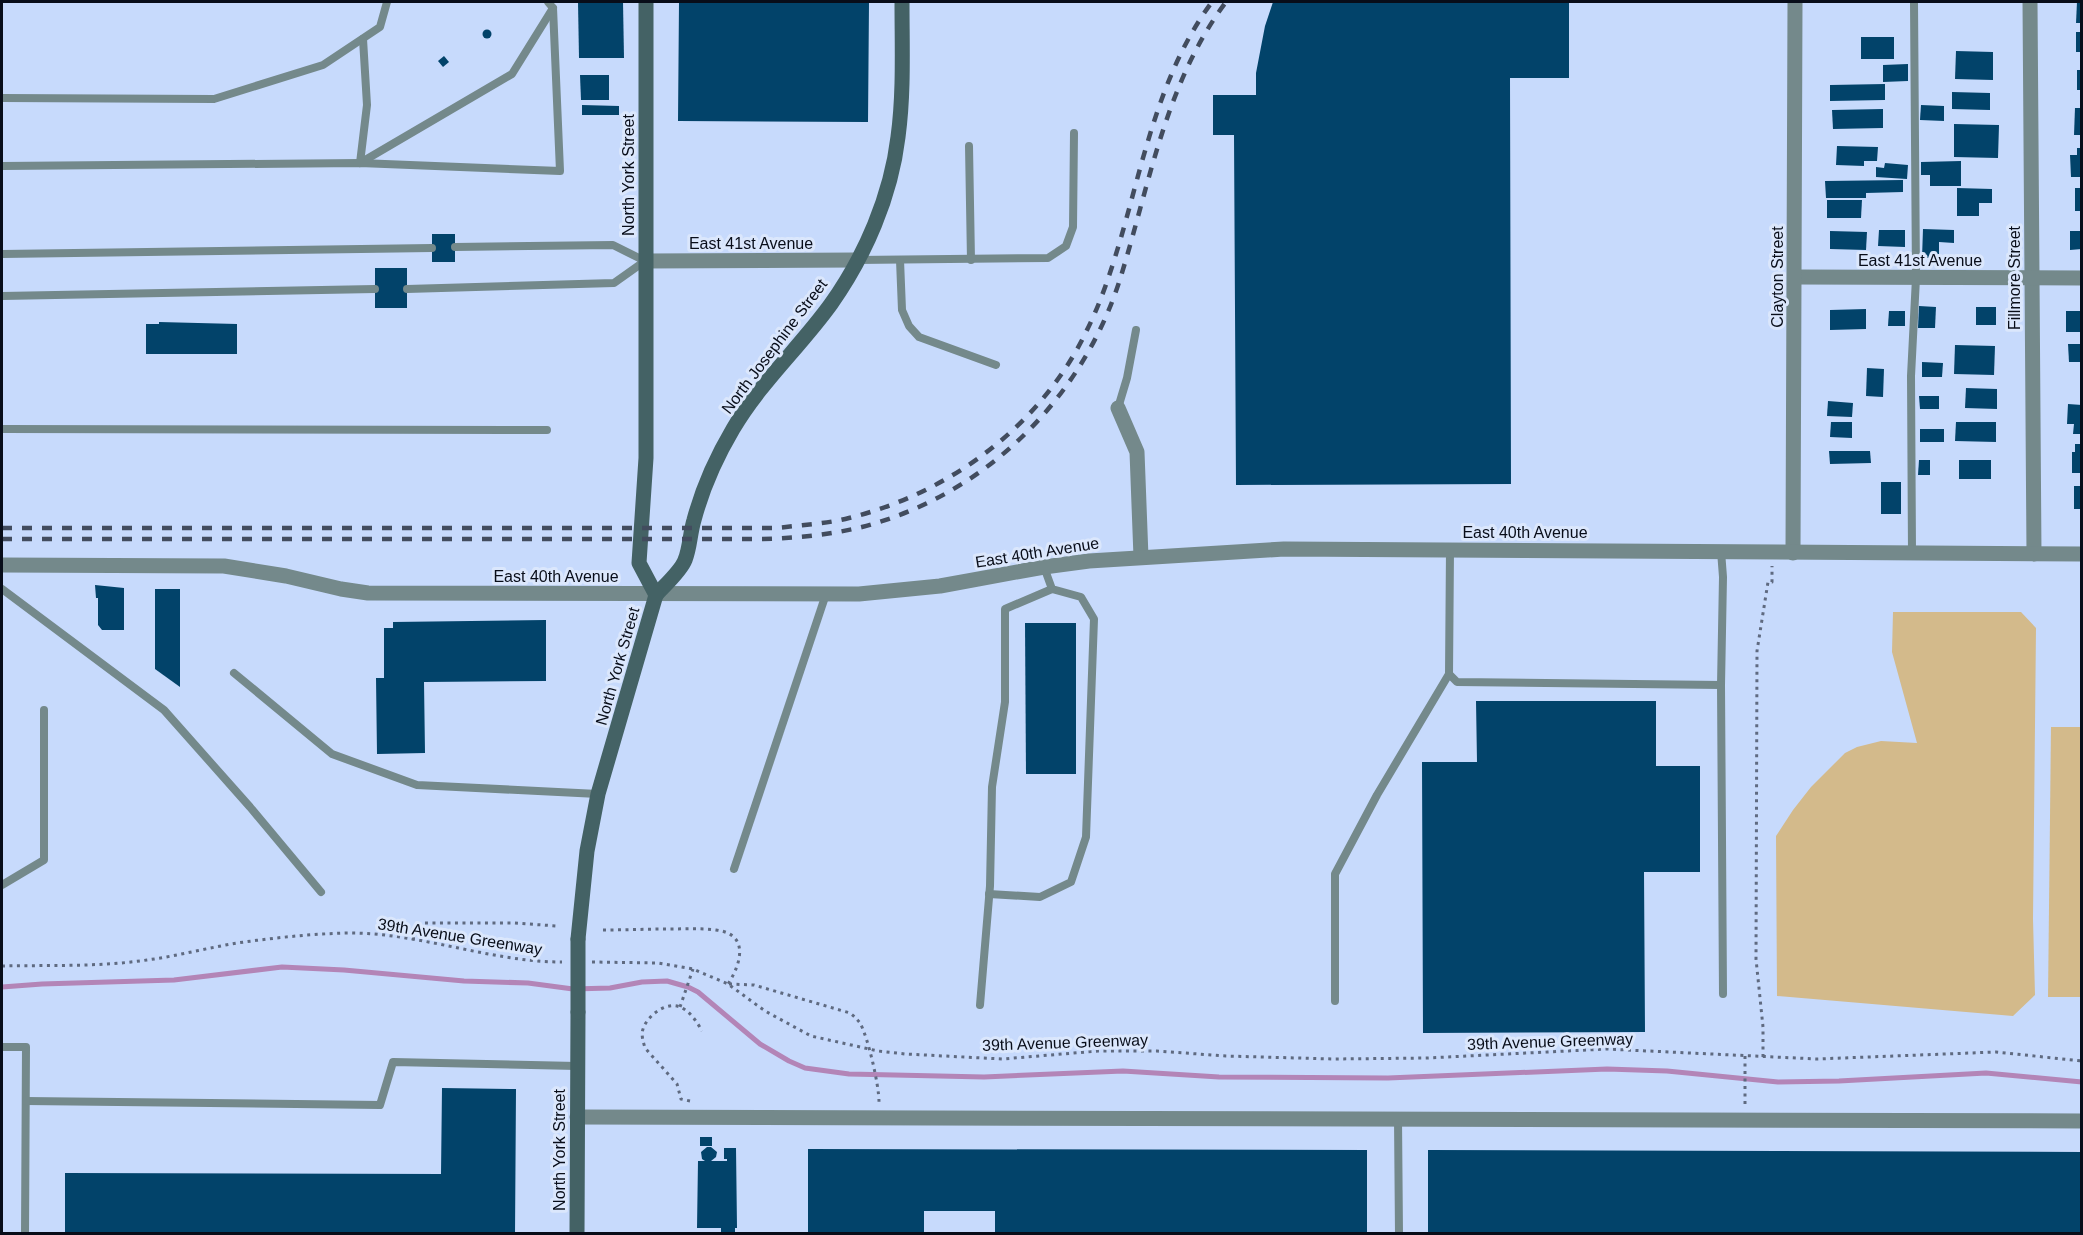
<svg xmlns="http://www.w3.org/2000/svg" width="2083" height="1235" font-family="Helvetica,sans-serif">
<rect width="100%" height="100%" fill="#c7dafc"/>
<g fill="#d3ba8b">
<polygon points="1893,612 2021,612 2036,628 2033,919 2035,995 2013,1016 1777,996 1776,836 1793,810 1811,787 1845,753 1857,747 1881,741 1917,743 1892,652"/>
<polygon points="2051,727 2081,727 2081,997 2048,997"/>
</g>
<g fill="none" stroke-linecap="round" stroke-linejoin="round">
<polyline stroke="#b385b7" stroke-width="5" points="2,987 42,984 174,980 282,967 344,970 464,981 528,983 573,989 610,988 642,982 667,981 688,987 698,992 760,1044 789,1061 805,1068 849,1074 984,1077 1123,1071 1219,1077 1388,1078 1607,1069 1667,1071 1778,1082 1839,1081 1986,1073 2082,1082"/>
</g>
<g fill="#02436a">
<polygon points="578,2 623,2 624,58 579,58"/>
<polygon points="679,2 805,3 805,2 869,2 868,122 678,121"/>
<polygon points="1273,2 1569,2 1569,78 1510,78 1511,484 1236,485 1234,135 1213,135 1213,95 1256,95 1256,73 1265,26"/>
<polygon points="2077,2 2082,2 2082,23 2076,23"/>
<circle cx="487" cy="34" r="4.5"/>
<rect x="2076" y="32" width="6" height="20"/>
<rect x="1861" y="37" width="33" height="22"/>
<polygon points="1956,51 1993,52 1993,80 1955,79"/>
<polygon points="444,56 449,62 443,67 438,61"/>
<polygon points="1908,64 1908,81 1883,82 1883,65"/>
<rect x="2077" y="70" width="5" height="20"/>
<polygon points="580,75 609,75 609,100 581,100"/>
<polygon points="1885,84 1885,100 1830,101 1830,85"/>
<polygon points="1952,92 1990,93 1990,110 1952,109"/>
<polygon points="582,105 619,106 619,115 582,115"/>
<polygon points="1921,105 1944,106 1944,121 1920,120"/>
<polygon points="2075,108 2082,108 2082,135 2074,135"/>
<polygon points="1883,109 1883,128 1833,129 1832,110"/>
<polygon points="1954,124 1999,125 1998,158 1954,157"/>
<polygon points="1837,146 1878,147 1877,161 1864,161 1864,166 1836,165"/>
<polygon points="2077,148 2082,148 2082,177 2071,177 2070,155 2077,155"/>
<polygon points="1961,161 1961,186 1930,186 1930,175 1921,175 1921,162"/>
<polygon points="1885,163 1908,165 1907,179 1876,177 1876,167 1884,168"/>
<polygon points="1903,180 1903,192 1866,193 1866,198 1826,198 1825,181"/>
<polygon points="1957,188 1992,189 1992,203 1979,203 1979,216 1957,216"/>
<rect x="2075" y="188" width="7" height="23"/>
<polygon points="1827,200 1862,200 1861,218 1827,218"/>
<polygon points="1923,229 1954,230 1954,243 1939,242 1939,258 1922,258"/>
<polygon points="1879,230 1905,230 1905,247 1878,246"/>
<polygon points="1830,231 1867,232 1866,250 1830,249"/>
<polygon points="2070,231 2082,231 2082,249 2070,250"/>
<rect x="432" y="234" width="23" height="28"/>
<rect x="375" y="268" width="32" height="40"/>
<polygon points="1919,306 1936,307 1935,328 1918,328"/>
<rect x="1976" y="307" width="20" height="18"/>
<polygon points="1866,309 1866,329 1830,330 1830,310"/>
<polygon points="1889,311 1905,311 1905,326 1888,326"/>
<rect x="2066" y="311" width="16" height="21"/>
<polygon points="159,322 237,324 237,354 146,354 146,324 159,324"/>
<polygon points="2068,344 2082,344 2082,362 2069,362"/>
<polygon points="1955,345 1995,346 1994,375 1954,374"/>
<polygon points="1922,362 1943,363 1942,377 1922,377"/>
<polygon points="1867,368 1884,369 1883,397 1866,396"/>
<polygon points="1966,388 1997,389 1997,409 1965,408"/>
<polygon points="1919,396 1939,396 1939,409 1920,409"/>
<polygon points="1828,401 1853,403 1852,417 1827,416"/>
<polygon points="2068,404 2082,405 2082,434 2073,434 2074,424 2067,424"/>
<polygon points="1831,422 1852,422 1852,438 1830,437"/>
<polygon points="1956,422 1996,422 1996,442 1955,441"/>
<rect x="1920" y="429" width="24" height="13"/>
<polygon points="2075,444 2082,444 2082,473 2072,473 2072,452 2075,452"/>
<polygon points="1829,451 1870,451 1871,463 1830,464"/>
<polygon points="1919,460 1930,460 1930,475 1918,475"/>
<rect x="1959" y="460" width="32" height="19"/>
<rect x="1881" y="482" width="20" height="32"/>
<rect x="2074" y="486" width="8" height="23"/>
<polygon points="95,585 124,588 124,630 102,630 98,625 98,598 96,598"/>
<polygon points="155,589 180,589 180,687 155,669"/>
<polygon points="546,620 546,681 424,682 425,753 377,754 376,678 384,678 384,628 393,628 393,622"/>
<polygon points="1025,623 1076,623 1076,774 1026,774"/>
<polygon points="1476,701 1656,701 1656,766 1700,766 1700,872 1644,872 1645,1032 1423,1033 1422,762 1477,762"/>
<polygon points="442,1088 516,1089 515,1234 65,1234 65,1173 441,1174"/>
<rect x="700" y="1137" width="12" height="9"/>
<polygon points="707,1147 711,1147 717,1152 716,1157 711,1161 727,1161 727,1159 724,1159 724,1148 736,1148 737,1228 735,1228 735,1234 721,1234 721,1228 697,1228 698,1161 705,1161 702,1159 701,1152"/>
<polygon points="808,1149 1367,1150 1367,1234 995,1234 995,1211 924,1211 924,1234 808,1234"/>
<polygon points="1428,1150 2082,1152 2082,1234 1428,1234"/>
</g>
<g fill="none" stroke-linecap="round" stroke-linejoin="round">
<g stroke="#5f6a80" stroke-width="3" stroke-dasharray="3 4.5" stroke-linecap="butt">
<path d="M603 930C625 930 647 929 669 929 685 929 701 928 716 930 750 934 741 964 728 984"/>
<polyline points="413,940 415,931 423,923 514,923 557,926"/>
<polyline points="592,962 658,963 693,969 728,984 765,1011 811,1036 878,1051 905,1054 1003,1059 1098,1051 1157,1051 1226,1056 1334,1059 1427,1058 1606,1049 1817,1059 1996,1052 2082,1061"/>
<path d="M2 966C50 965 99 967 147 960 177 956 207 948 237 943 273 938 309 934 346 933 419 932 489 962 562 962"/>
<path d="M729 984 754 985 850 1013C854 1016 857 1019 860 1023 868 1037 879 1085 879 1102"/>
<polyline points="680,1007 693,969"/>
<polyline points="1763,1057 1763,1027 1756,959 1757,651 1768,582 1772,582 1772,566"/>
<path d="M690 1101 681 1099 677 1084 645 1048C643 1041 641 1035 643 1029 647 1016 666 1001 680 1007 690 1011 697 1022 702 1031"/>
<polyline points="1745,1104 1745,1055"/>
</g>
<g stroke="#74898b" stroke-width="8">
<polyline points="2,98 214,99 323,65 380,27 387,2"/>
<polyline points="969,146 971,260"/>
<polyline points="360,163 512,74 553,8"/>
<polyline points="360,163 367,105 363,39"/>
<polyline points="2,166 360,163 560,171 553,8 548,2"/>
<polyline points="2,254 432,248"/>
<polyline points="857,260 1048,258 1066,246 1073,227 1074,133"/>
<polyline points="900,260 902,310 909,326 919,337 996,365"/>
<polyline points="407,289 614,283 645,261 613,245 455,247"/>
<polyline points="2,296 375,289"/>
<polyline points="1118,408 1127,378 1136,330"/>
<polyline points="2,429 547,430"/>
<polyline points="1450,550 1449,674 1457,682 1721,685 1723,577 1721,551"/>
<polyline points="1912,553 1911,376 1916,278 1914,2"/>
<polyline points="2,589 164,710 250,807 321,892"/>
<polyline points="234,673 332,754 417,785 598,794"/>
<polyline points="1721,685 1723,994"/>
<polyline points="734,869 826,594"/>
<polyline points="2,885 44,860 44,710"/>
<polyline points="989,894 1040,897 1071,882 1086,837 1094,619 1081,597 1052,589 1044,567"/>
<polyline points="1335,1001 1335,874 1377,795 1449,674"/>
<polyline points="980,1005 990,886 992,787 1005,702 1005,609 1052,589"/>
<polyline points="2,1047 26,1047 25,1234"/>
<polyline points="26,1101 380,1105 393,1062 577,1066"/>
<polyline points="1398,1119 1399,1234"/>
</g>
<g stroke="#74898b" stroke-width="15">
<polyline points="2030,2 2034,554"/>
<polyline points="645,261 857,260"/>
<polyline points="1795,277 2082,278"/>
<polyline points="1118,408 1137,452 1141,557"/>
<polyline points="1793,553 1795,2"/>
<polyline points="577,1117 2082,1121"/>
</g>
<polyline stroke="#74898b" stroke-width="15" points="2,565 224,566 286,576 341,589 368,593 859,594 940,586 1044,567 1089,561 1284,549 2082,554"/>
<g stroke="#446265" stroke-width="15">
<path d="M656 595C664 586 681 571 685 560 690 548 690 533 694 520 702 490 717 456 733 429 760 383 800 347 831 304 865 256 891 196 898 137 904 93 902 47 902 2"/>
<polyline points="578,939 587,851 598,794 656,595 639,563 646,458 646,2"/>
<polyline points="577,1234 578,1012"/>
</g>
<g stroke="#424c5e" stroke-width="4.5" stroke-dasharray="10 10" stroke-linecap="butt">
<path d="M2 528H777C801 525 826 524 849 518 950 493 1042 425 1087 330 1101 302 1111 271 1120 241 1144 159 1160 72 1212 2"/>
<path d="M2 539H763C796 538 829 535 862 527 986 495 1084 397 1121 276 1150 182 1166 82 1226 2"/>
</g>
<polyline stroke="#446265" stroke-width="15" points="578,1012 578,939"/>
</g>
<g text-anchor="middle" stroke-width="6" stroke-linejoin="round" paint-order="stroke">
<g font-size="16" fill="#080d19" stroke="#dbe7fc">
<text transform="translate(628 175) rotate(-90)" y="6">North York Street</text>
<text x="751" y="249">East 41st Avenue</text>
<text x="1920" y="266">East 41st Avenue</text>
<text transform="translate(1777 277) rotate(-90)" y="6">Clayton Street</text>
<text transform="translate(2014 278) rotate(-90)" y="6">Fillmore Street</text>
<text transform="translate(774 346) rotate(-53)" y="6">North Josephine Street</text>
<text x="1525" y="538">East 40th Avenue</text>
<text transform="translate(1037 552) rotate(-9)" y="6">East 40th Avenue</text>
<text x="556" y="582">East 40th Avenue</text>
<text transform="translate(617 666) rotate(-74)" y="6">North York Street</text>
<text transform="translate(460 936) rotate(9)" y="6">39th Avenue Greenway</text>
<text transform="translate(1550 1041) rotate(-2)" y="6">39th Avenue Greenway</text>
<text transform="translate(1065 1042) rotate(-2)" y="6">39th Avenue Greenway</text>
<text transform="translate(559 1150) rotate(-90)" y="6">North York Street</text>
</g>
</g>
<rect width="2083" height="1235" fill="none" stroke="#080d19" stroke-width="6"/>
</svg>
